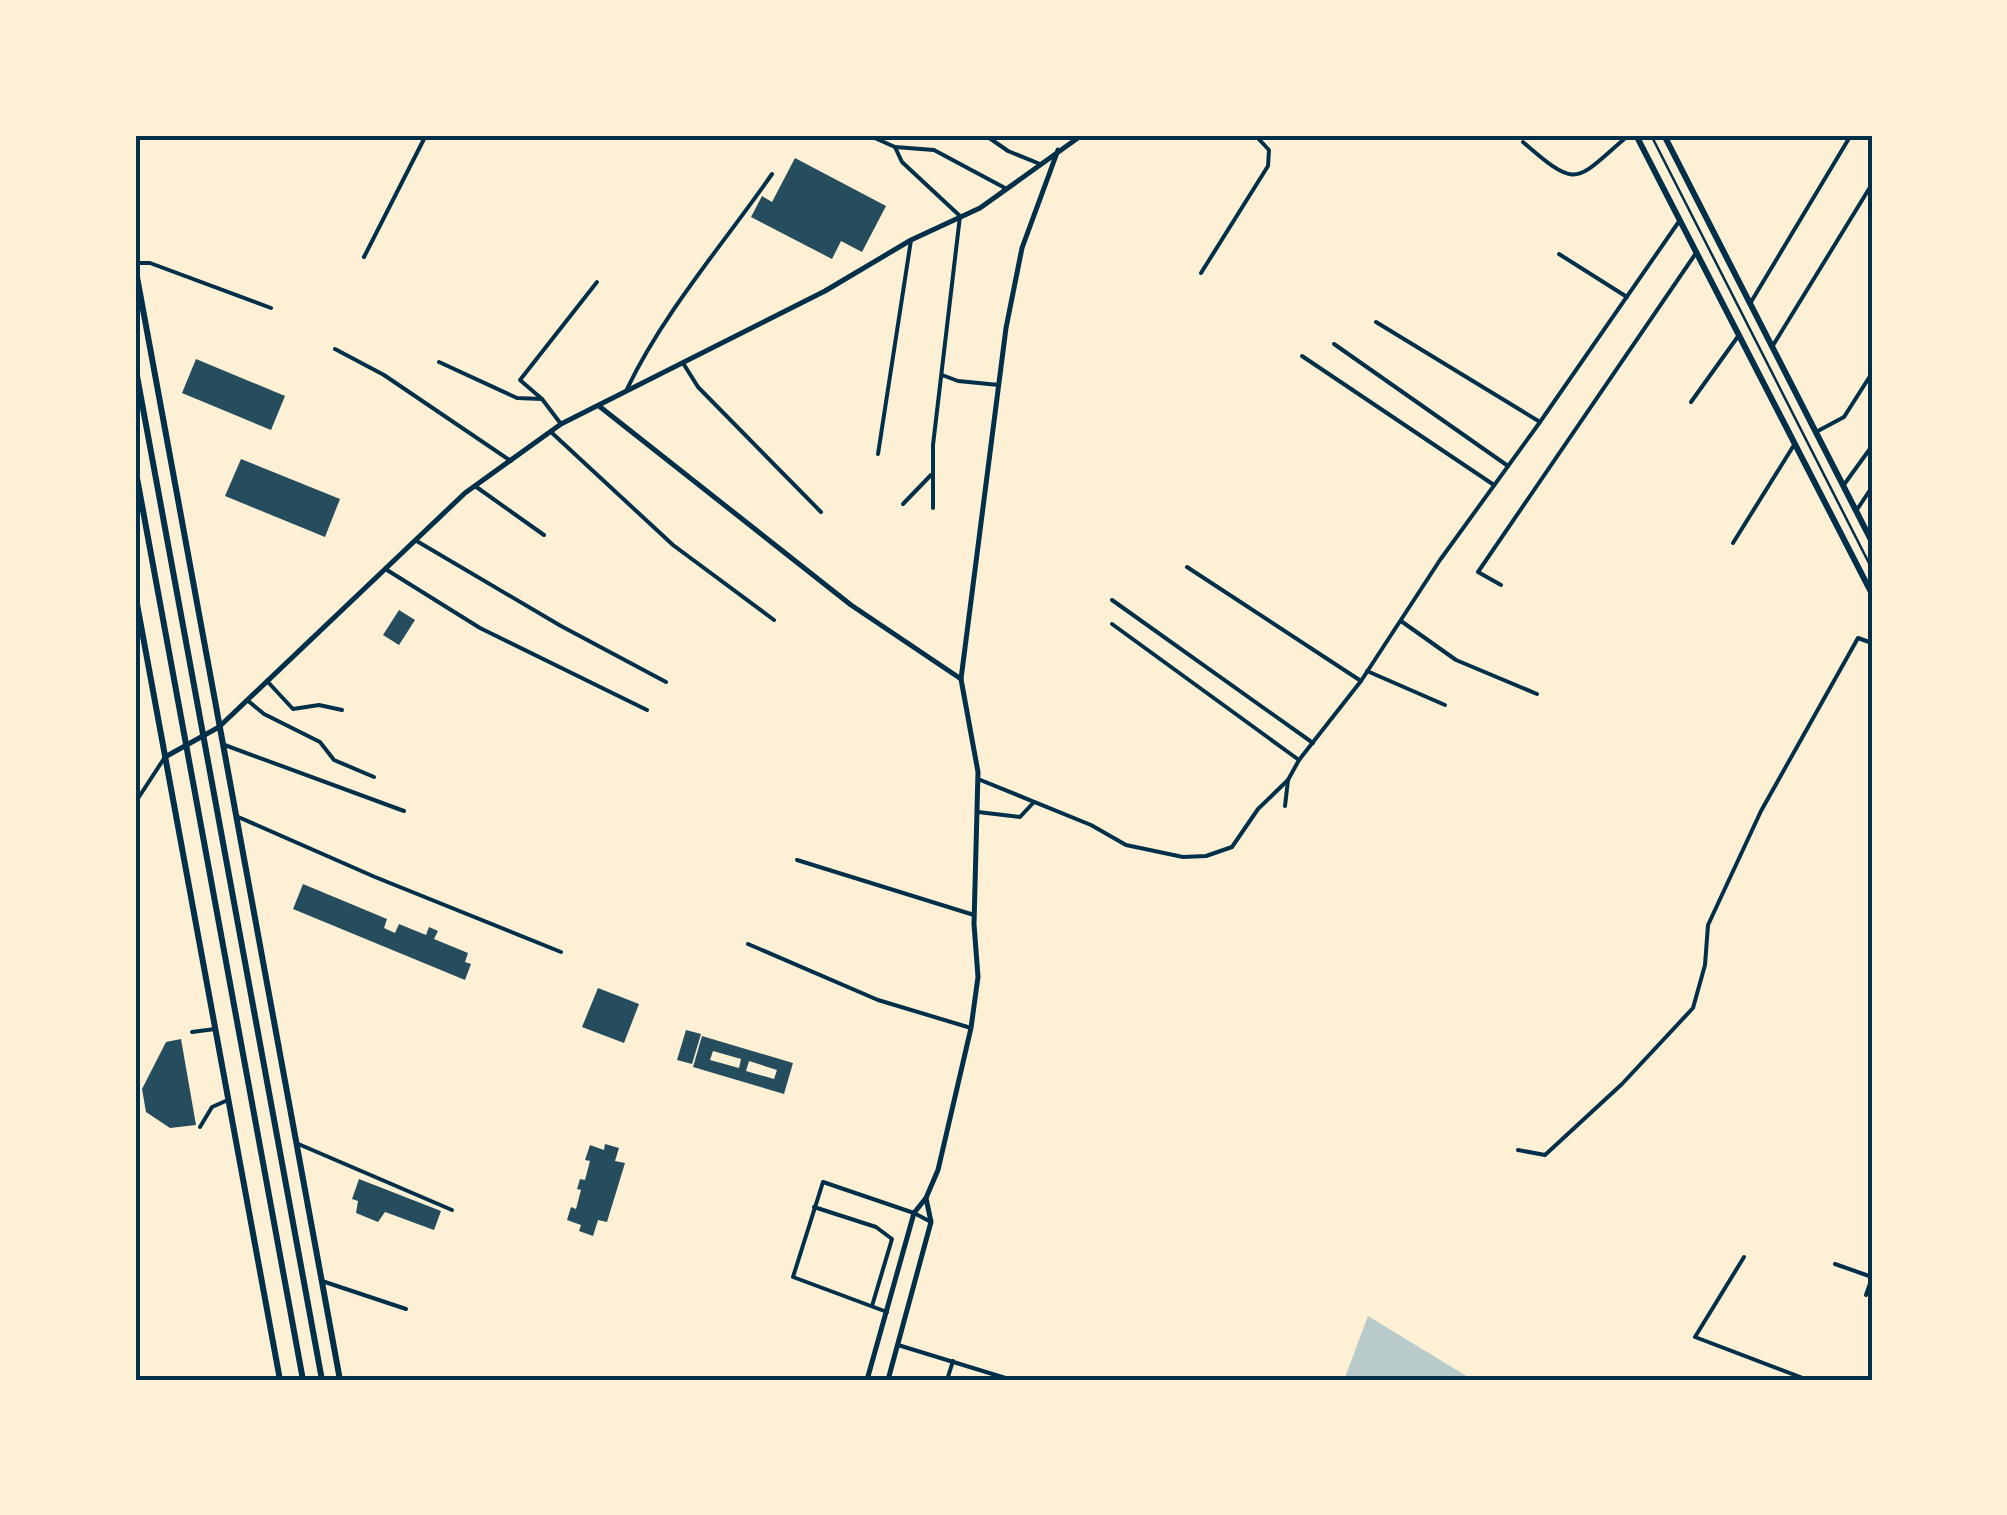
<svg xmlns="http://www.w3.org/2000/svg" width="2007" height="1515" font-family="Poppins,sans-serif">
<rect width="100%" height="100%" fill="#fdf0d5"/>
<polygon fill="#b9caca" points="1368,1316 1473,1380 1344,1380"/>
<g fill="#264d5e" fill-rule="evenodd">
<polygon points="795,158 886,206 862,252 841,241 832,259 751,217 762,196 772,202"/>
<polygon points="196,359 285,396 271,430 182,393"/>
<polygon points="241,459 340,499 325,537 225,496"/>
<polygon points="399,610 415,620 399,645 383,635"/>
<polygon points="303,884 387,919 384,928 395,933 399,924 426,935 429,927 438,931 434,939 468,953 465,962 471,964 465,980 293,909"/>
<polygon points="598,988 639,1004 624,1043 582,1027"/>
<polygon points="686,1030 701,1034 692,1064 677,1060"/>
<path d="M702 1036 793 1063 784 1094 693 1067ZM713 1051 741 1059 739 1068 710 1060ZM749 1061 777 1070 774 1079 746 1071Z"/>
<polygon points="181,1039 196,1125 170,1128 146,1112 142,1089 166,1042"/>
<polygon points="605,1144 619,1148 615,1161 625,1163 607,1222 598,1220 593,1236 579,1231 581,1225 567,1220 571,1207 576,1209 581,1190 577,1189 580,1179 585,1180 590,1161 585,1160 590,1145 604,1150"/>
<polygon points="359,1179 441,1211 434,1230 385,1212 378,1222 356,1213 358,1201 352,1199"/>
</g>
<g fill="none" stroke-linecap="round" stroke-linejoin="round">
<polyline stroke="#003049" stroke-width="2.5" points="1651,135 1872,569"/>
<g stroke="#003049" stroke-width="4">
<polyline points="868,135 895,147 902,162 960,216 933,445 933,508"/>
<polyline points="985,135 1008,151 1040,164"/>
<path d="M1523 142C1580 192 1575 180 1629 135"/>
<polyline points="895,147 934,150 1005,188"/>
<polyline points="1559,254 1627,297"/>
<polyline points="364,257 426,135"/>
<polyline points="135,263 150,263 271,308"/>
<polyline points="1201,273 1268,166 1269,150 1255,135"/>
<polyline points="1751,302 1851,135"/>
<polyline points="1376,322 1540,422"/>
<polyline points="1334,344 1508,466"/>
<polyline points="1772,347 1872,184"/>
<polyline points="335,349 384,375 511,461"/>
<polyline points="1302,356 1494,485"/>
<polyline points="439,362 517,398 542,399 561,424"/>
<polyline points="683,363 698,387 821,512"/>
<polyline points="942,375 958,381 999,385"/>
<path d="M627 389C664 312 724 243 772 174"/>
<polyline points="542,399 520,380 597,282"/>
<polyline points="1691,402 1739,335"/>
<polyline points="551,432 673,545 774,620"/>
<polyline points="1816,432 1844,417 1872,373"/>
<polyline points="878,454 911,240"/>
<polyline points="475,486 544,535"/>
<polyline points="1843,486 1872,446"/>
<polyline points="903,504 931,475"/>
<polyline points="1856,511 1872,487"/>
<polyline points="415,540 561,626 666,682"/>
<polyline points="1733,543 1794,445"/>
<polyline points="1187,567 1361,681"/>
<polyline points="387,570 480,628 647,710"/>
<polyline points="1501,585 1478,572 1696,253"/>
<polyline points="1112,600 1313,743"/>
<polyline points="1401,621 1456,660 1537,694"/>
<polyline points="1112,624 1299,760"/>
<polyline points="1367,671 1445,705"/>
<polyline points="267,681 293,709 319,705 342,710"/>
<polyline points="247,700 264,714 320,742 334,760 374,777"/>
<polyline points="222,744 404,811"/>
<polyline points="978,779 1091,825 1126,845 1183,857 1206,856 1232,847 1258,809 1288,780"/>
<polyline points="135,803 165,757"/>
<polyline points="1285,806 1288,780 1299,760 1361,681 1440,560 1540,422 1680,220"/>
<polyline points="978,812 1020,817 1034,802"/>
<polyline points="236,816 375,877 561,952"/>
<polyline points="797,860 974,915"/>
<polyline points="748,944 878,1000 971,1028"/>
<polyline points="192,1032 215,1029"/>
<polyline points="200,1127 212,1107 228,1100"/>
<polyline points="296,1143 452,1210"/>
<polyline points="1518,1150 1545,1155 1622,1084 1693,1008 1705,965 1708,925 1761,811 1858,638 1872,643"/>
<polyline points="814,1207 876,1227 892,1239 872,1306"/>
<polyline points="1744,1257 1695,1337 1808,1380"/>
<polyline points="1835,1264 1872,1277"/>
<polyline points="322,1281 406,1309"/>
<polyline points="1866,1295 1872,1278"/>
<polyline points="887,1312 793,1277 823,1182 914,1213 931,1222"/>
<polyline points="898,1345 1012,1380"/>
<polyline points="947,1380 953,1361"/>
</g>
<g stroke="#003049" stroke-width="5">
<polyline points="599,406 851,605 961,679"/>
<polyline points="165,757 219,727 465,493 561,424 825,291 911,240 980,208 1082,135"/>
<polyline points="867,1380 914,1213 926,1198 938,1170 971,1028 978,977 974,924 978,772 961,679 1006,328 1022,248 1058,150"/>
<polyline points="888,1380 931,1222 926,1198"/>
</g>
<g stroke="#003049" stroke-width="6">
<polyline points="1636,135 1872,594"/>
<polyline points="1664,135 1872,542"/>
<polyline points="135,266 340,1380"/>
<polyline points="135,593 280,1380"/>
</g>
<g stroke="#003049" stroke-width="6">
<polyline points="135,365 322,1380"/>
<polyline points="135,467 303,1380"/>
</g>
</g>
<rect width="2007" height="1515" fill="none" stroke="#fdf0d5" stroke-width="275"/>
<rect x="138" y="138" width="1732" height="1240" fill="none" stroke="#003049" stroke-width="4"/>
</svg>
